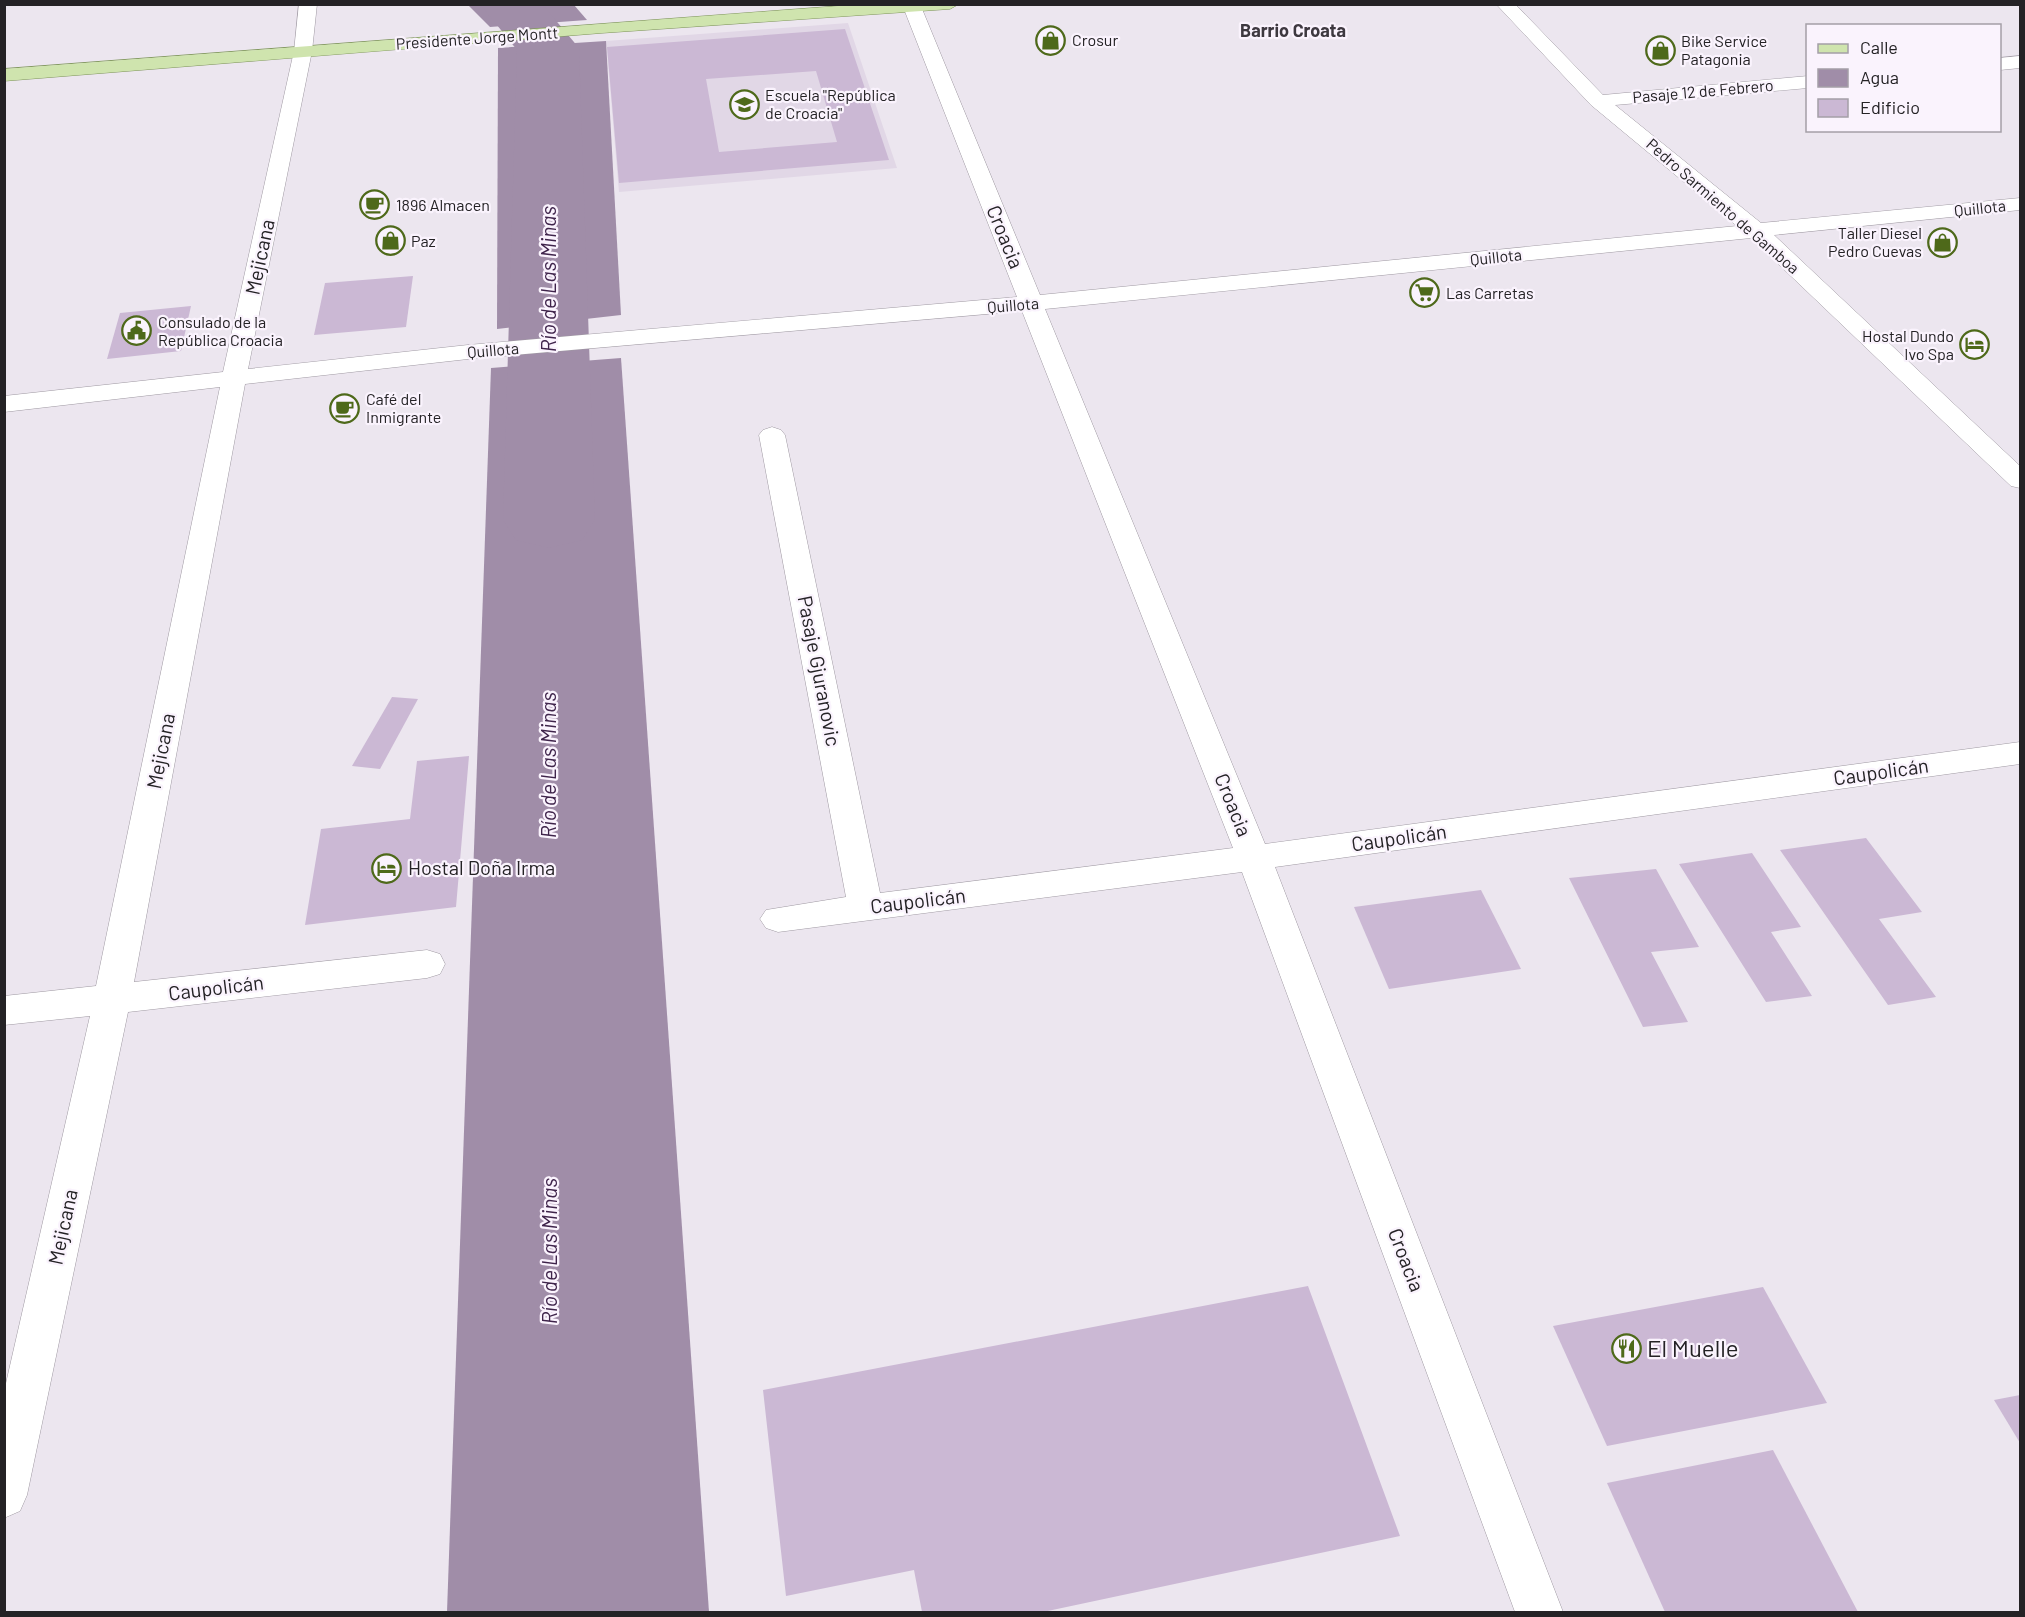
<svg xmlns="http://www.w3.org/2000/svg" width="2025" height="1617" font-family="Barlow,sans-serif">
<rect width="100%" height="100%" fill="#ece6ef"/>
<polygon fill="#e1d7e6" points="848,23 897,168 619,192 606,41"/>
<g fill="#a08da8">
<polygon points="468,5 574,5 587,20 490,27"/>
<polygon points="606,41 621,315 497,329 498,48"/>
<polygon points="621,358 709,1612 447,1612 491,368"/>
</g>
<g fill="none" stroke-linecap="round" stroke-linejoin="round">
<polygon fill="#a08da8" fill-rule="evenodd" points="480,4 542,4 579,48 595,520 582,540 549,548 516,540 503,520 517,50"/>
</g>
<g fill="#cbb8d4" fill-rule="evenodd">
<path d="M845 29 889 160 619 183 607 47ZM816 71 837 142 719 152 706 79Z"/>
<polygon points="413,276 406,327 314,335 325,283"/>
<polygon points="191,306 181,351 107,359 120,313"/>
<polygon points="392,697 418,699 380,769 352,766"/>
<polygon points="469,756 456,907 305,925 321,829 410,819 417,761"/>
<polygon points="1866,838 1922,912 1879,919 1936,997 1888,1005 1780,850"/>
<polygon points="1752,853 1801,927 1771,932 1812,996 1766,1002 1679,864"/>
<polygon points="1656,869 1699,947 1651,952 1688,1022 1643,1027 1569,878"/>
<polygon points="1481,890 1521,969 1389,989 1354,907"/>
<polygon points="1308,1286 1400,1536 1043,1612 922,1612 914,1570 786,1596 763,1390"/>
<polygon points="1763,1287 1827,1403 1607,1446 1553,1326"/>
<polygon points="2020,1395 2020,1443 1994,1400"/>
<polygon points="1773,1450 1858,1612 1665,1612 1607,1483"/>
</g>
<g fill="none" stroke-linecap="round" stroke-linejoin="round">
<defs>
<g id="minor">
<polygon points="299,4 317,4 312,51 248,369 468,345 1017,297 902,4 920,4 1040,295 1737,226 1591,105 1496,4 1515,4 1603,95 1808,76 1808,88 1615,105 1761,223 2020,198 2020,210 1774,235 2020,466 2020,488 2011,486 1751,238 1045,309 1265,844 2020,742 2020,764 1275,867 1563,1612 1515,1612 1242,872 778,932 766,928 760,919 766,910 846,897 759,435 763,430 772,427 781,430 785,435 880,893 1233,848 1022,311 468,359 245,384 134,982 427,950 440,954 445,964 440,974 427,978 128,1012 27,1495 20,1511 4,1518 4,1392 90,1016 4,1025 4,996 96,986 220,387 4,412 4,396 223,372 294,51"/>
<polygon points="2020,56 2020,68 2000,70 2000,58"/>
</g>
<polygon id="major" points="865,4 959,4 950,9 602,33 4,81 4,69"/>
</defs>
<use href="#minor" stroke="#9f99a2" stroke-width="1"/>
<use href="#major" stroke="#7e945b" stroke-width="1"/>
<use href="#minor" fill="#fff" fill-rule="evenodd"/>
<use href="#major" fill="#cfe4ae" fill-rule="evenodd"/>
</g>
<defs>
<symbol id="shop-ring" viewBox="-11 -11 22 22"><circle r="9.5" fill="#faf3fd" stroke="#4e691a" stroke-width="1.5"/><path d="M-5-2.5h2.3a2.7 3.5 0 0 1 5.4 0H5L5.5 6h-11ZM-1.5-2.5h3a1.5 2.3 0 0 0-3 0Z" fill="#4e691a"/></symbol>
<symbol id="school-ring" viewBox="-11 -11 22 22"><circle r="9.5" fill="#faf3fd" stroke="#4e691a" stroke-width="1.5"/><path d="M0-5L7-2L0 1L-7-2ZM-4 1L0 2.5L4 1V4Q0 6-4 4Z" fill="#4e691a"/></symbol>
<symbol id="cafe-ring" viewBox="-11 -11 22 22"><circle r="9.5" fill="#faf3fd" stroke="#4e691a" stroke-width="1.5"/><path d="M-5.5-4.5H6V0H3Q3 3.5 0 3.5H-2.5Q-5.5 3.5-5.5 0ZM3-3.2v2h1.7v-2ZM-6 4.5H4V6H-6Z" fill="#4e691a"/></symbol>
<symbol id="supermarket-ring" viewBox="-11 -11 22 22"><circle r="9.5" fill="#faf3fd" stroke="#4e691a" stroke-width="1.5"/><path d="M-6-5.5h2.5l.6 2H6L4.5 2H-2.5L-4.4-4H-6ZM-1.5 3.2a1.3 1.3 0 1 0 .1 0ZM3 3.2a1.3 1.3 0 1 0 .1 0Z" fill="#4e691a"/></symbol>
<symbol id="civic-ring" viewBox="-11 -11 22 22"><circle r="9.5" fill="#faf3fd" stroke="#4e691a" stroke-width="1.5"/><path d="M-.6-6.5H3V-4.5H.6V-3L4-1V1h2V6H-6V1h2V-1L-.6-3ZM-1.2 2.5V6h2.4V2.5Z" fill="#4e691a"/></symbol>
<symbol id="hotel-ring" viewBox="-11 -11 22 22"><circle r="9.5" fill="#faf3fd" stroke="#4e691a" stroke-width="1.5"/><path d="M-6-4.5h1.5V1H6V5H4.5V3h-9V5H-6ZM-4 0a1.8 1.8 0 1 1 3.6 0ZM.5 0V-2.5h3Q6-2.5 6 0Z" fill="#4e691a"/></symbol>
<symbol id="restaurant-ring" viewBox="-11 -11 22 22"><circle r="9.5" fill="#faf3fd" stroke="#4e691a" stroke-width="1.5"/><path d="M-5-6h1v4h1v-4h1v4h1v-4h1v5L-1.5 .5V6h-2V.5L-5-1ZM5-6V6H3V1.5H1.5Q1.5-4 5-6Z" fill="#4e691a"/></symbol>
</defs>
<g fill-rule="evenodd">
<use href="#shop-ring" x="1034" y="24" width="33" height="33"/>
<use href="#shop-ring" x="1644" y="34" width="33" height="33"/>
<use href="#school-ring" x="728" y="88" width="33" height="33"/>
<use href="#cafe-ring" x="358" y="188" width="33" height="33"/>
<use href="#shop-ring" x="374" y="224" width="33" height="33"/>
<use href="#shop-ring" x="1926" y="226" width="33" height="33"/>
<use href="#supermarket-ring" x="1408" y="276" width="33" height="33"/>
<use href="#civic-ring" x="120" y="314" width="33" height="33"/>
<use href="#hotel-ring" x="1958" y="328" width="33" height="33"/>
<use href="#cafe-ring" x="328" y="392" width="33" height="33"/>
<use href="#hotel-ring" x="370" y="852" width="33" height="33"/>
<use href="#restaurant-ring" x="1610" y="1332" width="33" height="33"/>
</g>
<g text-anchor="middle" stroke-width="4.5" stroke-linejoin="round" paint-order="stroke">
<g font-size="16" fill="#242225" stroke="#faf3fd">
<text transform="translate(477 38) rotate(-4)" y="6">Presidente Jorge Montt</text>
<text transform="translate(1703 91) rotate(-5)" y="6">Pasaje 12 de Febrero</text>
<text transform="translate(1723 206) rotate(41)" y="6">Pedro Sarmiento de Gamboa</text>
<text transform="translate(1980 208) rotate(-6)" y="6">Quillota</text>
<text transform="translate(1496 257) rotate(-6)" y="6">Quillota</text>
<text transform="translate(1013 305) rotate(-5)" y="6">Quillota</text>
<text transform="translate(493 350) rotate(-5)" y="6">Quillota</text>
</g>
<g font-size="16" fill="#242225" stroke="#faf3fd" text-anchor="start">
<text x="1072" y="46">Crosur</text>
<text x="1681" y="47">Bike Service<tspan x="1681" dy="18">Patagonia</tspan></text>
<text x="765" y="101">Escuela "República<tspan x="765" dy="18">de Croacia"</tspan></text>
<text x="396" y="211">1896 Almacen</text>
<text x="1922" y="239" text-anchor="end">Taller Diesel<tspan x="1922" dy="18">Pedro Cuevas</tspan></text>
<text x="411" y="247">Paz</text>
<text x="1446" y="299">Las Carretas</text>
<text x="158" y="328">Consulado de la<tspan x="158" dy="18">República Croacia</tspan></text>
<text x="1954" y="342" text-anchor="end">Hostal Dundo<tspan x="1954" dy="18">Ivo Spa</tspan></text>
<text x="366" y="405">Café del<tspan x="366" dy="18">Inmigrante</tspan></text>
</g>
<g font-size="18" font-weight="bold" fill="#3e3940" stroke="#faf3fd">
<text x="1293" y="37">Barrio Croata</text>
</g>
<g font-size="20" fill="#242225" stroke="#faf3fd">
<text transform="translate(1005 237) rotate(68)" y="7">Croacia</text>
<text transform="translate(260 257) rotate(-78)" y="7">Mejicana</text>
<text transform="translate(819 671) rotate(79)" y="7">Pasaje Gjuranovic</text>
<text transform="translate(161 751) rotate(-79)" y="7">Mejicana</text>
<text transform="translate(1881 772) rotate(-8)" y="7">Caupolicán</text>
<text transform="translate(1233 805) rotate(68)" y="7">Croacia</text>
<text transform="translate(1399 838) rotate(-8)" y="7">Caupolicán</text>
<text transform="translate(918 901) rotate(-7)" y="7">Caupolicán</text>
<text transform="translate(216 988) rotate(-7)" y="7">Caupolicán</text>
<text transform="translate(63 1227) rotate(-78)" y="7">Mejicana</text>
<text transform="translate(1406 1260) rotate(69)" y="7">Croacia</text>
</g>
<g font-size="20" fill="#242225" stroke="#faf3fd" text-anchor="start">
<text x="408" y="875">Hostal Doña Irma</text>
</g>
<g font-size="21" font-style="italic" fill="#3f244b" stroke="#faf3fd">
<text transform="translate(549 279) rotate(-90)" y="7">Río de Las Minas</text>
<text transform="translate(549 765) rotate(-90)" y="7">Río de Las Minas</text>
<text transform="translate(550 1251) rotate(-90)" y="7">Río de Las Minas</text>
</g>
<g font-size="24" fill="#242225" stroke="#faf3fd" text-anchor="start">
<text x="1647" y="1357">El Muelle</text>
</g>
</g>
<rect width="2025" height="1617" fill="none" stroke="#242225" stroke-width="12"/>
<rect x="1806" y="24" width="195" height="108" fill="#faf3fd" stroke="#a49fa7" stroke-width="1.5"/>
<rect x="1818" y="44" width="30" height="9" fill="#cfe4ae" stroke="#a49fa7" stroke-width="1.5"/>
<text x="1860" y="54" font-size="18" fill="#242225">Calle</text>
<rect x="1818" y="69" width="30" height="18" fill="#a08da8" stroke="#a49fa7" stroke-width="1.5"/>
<text x="1860" y="84" font-size="18" fill="#242225">Agua</text>
<rect x="1818" y="99" width="30" height="18" fill="#cbb8d4" stroke="#a49fa7" stroke-width="1.5"/>
<text x="1860" y="114" font-size="18" fill="#242225">Edificio</text>
</svg>
